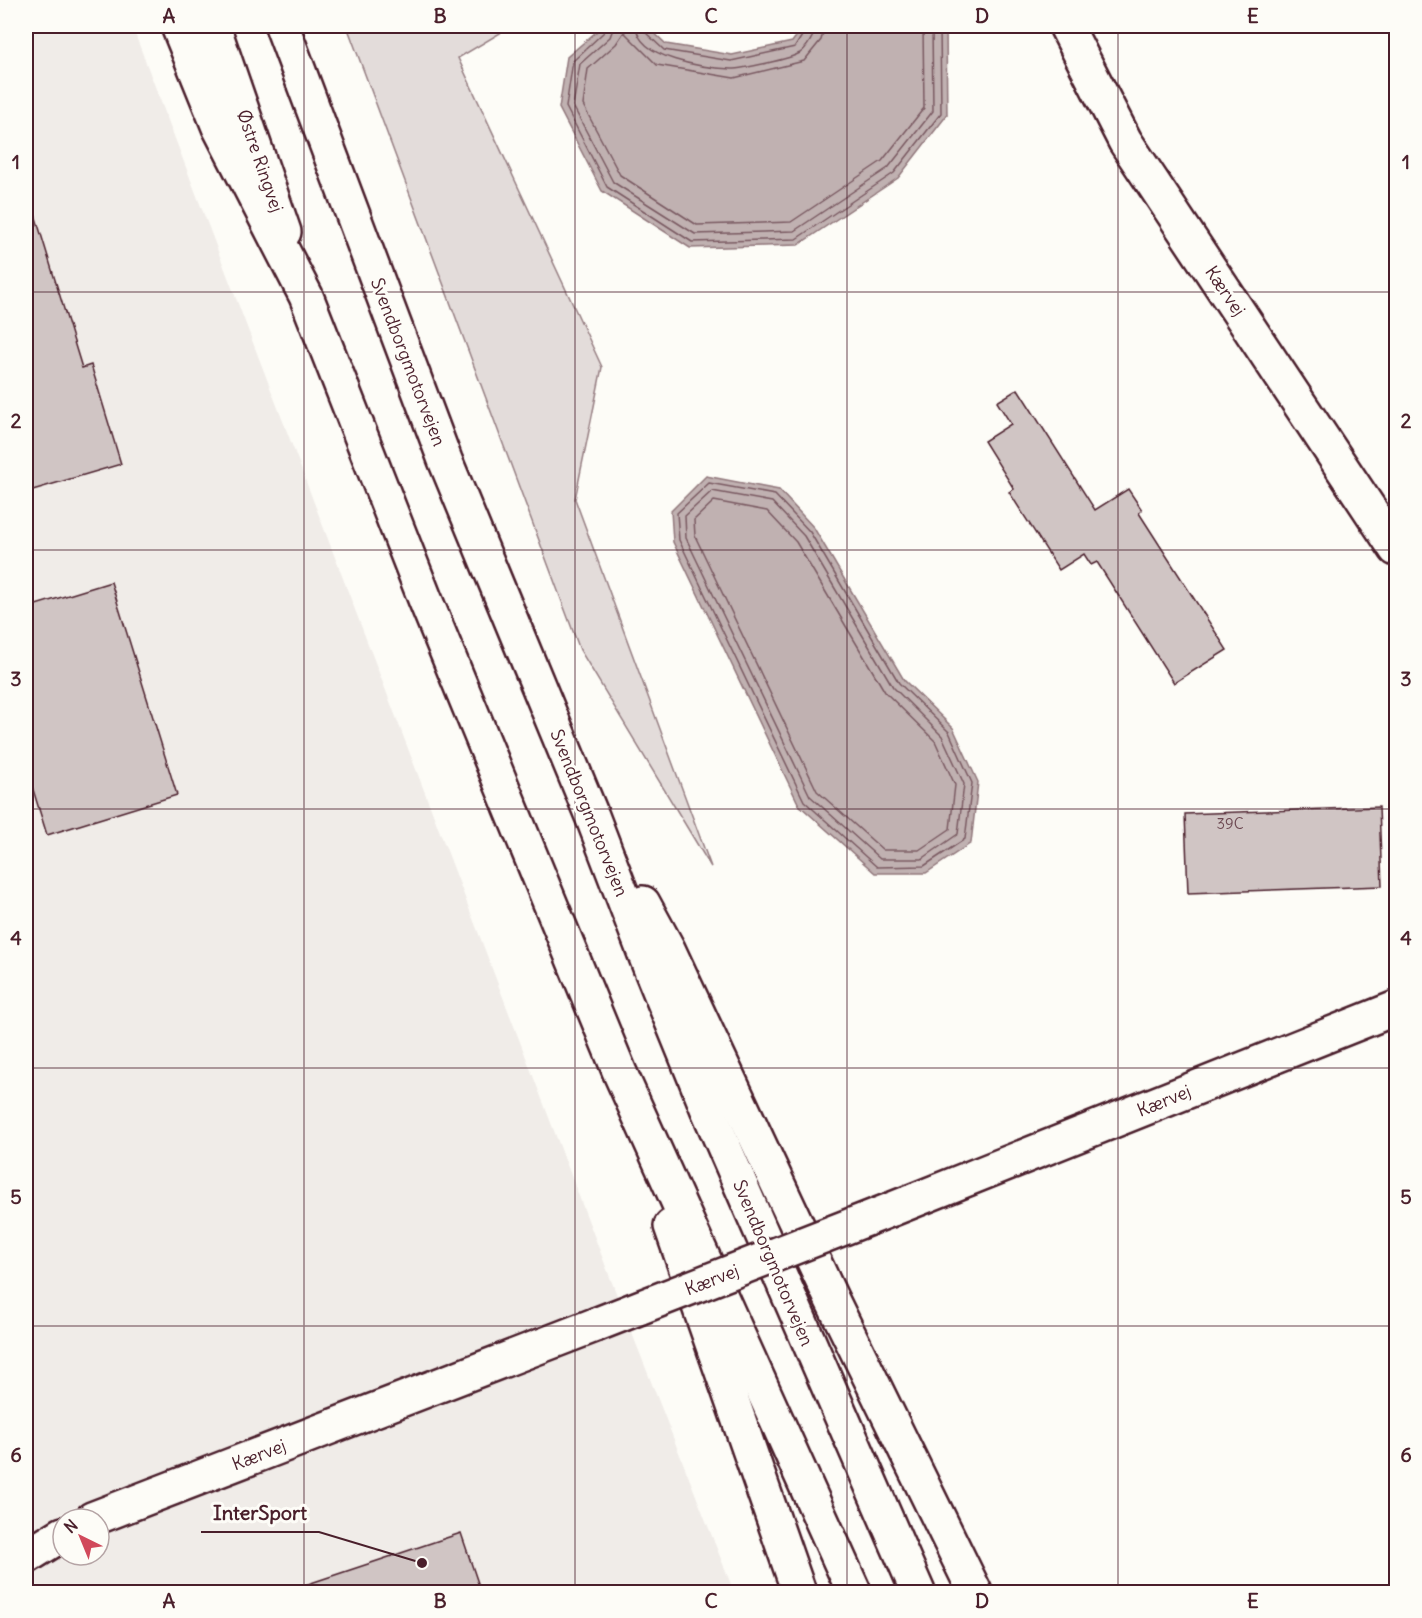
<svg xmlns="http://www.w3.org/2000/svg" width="1422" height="1618" font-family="Delius,sans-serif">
<rect width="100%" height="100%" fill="#fdfcf7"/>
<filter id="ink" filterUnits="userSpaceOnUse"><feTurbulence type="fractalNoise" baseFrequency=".0167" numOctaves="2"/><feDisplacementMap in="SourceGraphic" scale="12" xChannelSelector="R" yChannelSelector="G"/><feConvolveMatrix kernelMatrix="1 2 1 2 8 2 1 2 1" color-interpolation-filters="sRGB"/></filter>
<g filter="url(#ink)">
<path fill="#f0ece8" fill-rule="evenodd" d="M26 26H132L611 1280 734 1592H26ZM63 1519H99V1555H63Z"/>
<polygon fill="#e3dcda" stroke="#967e82" stroke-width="1.5" points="347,26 512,26 458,58 602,367 575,499 711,867 580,650"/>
<g fill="#c0b1b1" stroke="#91777b" stroke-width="1.5">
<polygon points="603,26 647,26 666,44 732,55 792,42 804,26 946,26 947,115 898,178 798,245 690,248 602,191 559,108 567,57"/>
<polygon points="706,476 779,490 814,528 904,680 953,728 978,782 971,843 926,873 875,873 799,805 673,542 671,511"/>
</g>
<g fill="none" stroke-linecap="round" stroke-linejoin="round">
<g stroke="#795961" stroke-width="1.5">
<polyline points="606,26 604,32 573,61 566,107 607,187 692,242 796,239 894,173 941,113 940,26"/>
<polyline points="614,26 610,37 580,64 573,106 613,182 695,234 794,231 888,168 933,111 932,26"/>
<path d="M636 26C638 59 705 68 731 69 743 69 790 59 800 53 807 48 815 34 816 26"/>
<polyline points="643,26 645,32 664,50 731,61 795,47 808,26"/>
<polyline points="825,26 821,40 804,61 734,78 657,65 624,32 616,44 588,69 583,105 620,175 697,225 791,222 882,161 924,108 923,26"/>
<polygon points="709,483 775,495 810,532 899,683 949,732 972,783 965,839 924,866 877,867 804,801 679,540 677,513"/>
<polygon points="712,491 772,502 804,536 893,687 942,736 964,784 958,834 922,859 880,859 810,796 686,538 685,516"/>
<polygon points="714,501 767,511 796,542 885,692 935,741 955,785 950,829 919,850 883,850 817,791 695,536 694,520"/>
</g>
</g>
<g fill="#d0c5c4" stroke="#4a1f2b" stroke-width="1.5">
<polygon points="26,185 82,368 91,365 121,464 26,492"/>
<polygon points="1018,389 1095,510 1128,489 1142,510 1139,513 1227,650 1174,683 1097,562 1091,565 1084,554 1059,570 1009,492 1014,489 984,441 1011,424 997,402"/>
<polygon points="111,582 177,795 47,835 26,767 26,608"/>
<polygon points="1379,807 1382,886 1188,893 1185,814"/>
<polygon points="461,1533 481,1592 284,1592"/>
</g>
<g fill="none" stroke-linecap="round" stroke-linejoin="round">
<defs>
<g id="minor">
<polyline points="1066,26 1125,141 1396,549"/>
<polyline points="890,1210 1396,1008"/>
<polyline points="92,1519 595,1325"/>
<polyline points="26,1557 63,1534"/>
</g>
<polyline id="major" points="213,26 284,232"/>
<g id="highway">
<polyline points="178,26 219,127 306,296 425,599 620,1073 854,1592"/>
<polyline points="282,26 445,460 592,816 651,970 708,1110 918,1592"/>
<polyline points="643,903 668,949 832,1300 975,1592"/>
<polyline points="671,1226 799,1592"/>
</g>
</defs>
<use href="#minor" stroke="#4a1f2b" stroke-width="38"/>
<use href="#major" stroke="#4a1f2b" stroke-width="38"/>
<use href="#highway" stroke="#4a1f2b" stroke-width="38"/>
<use href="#minor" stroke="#fdfcf7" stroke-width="33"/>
<use href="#major" stroke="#fdfcf7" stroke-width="33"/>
<use href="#highway" stroke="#fdfcf7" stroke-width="33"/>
<defs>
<polyline id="minor-bridge" points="595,1325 890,1210"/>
</defs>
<use href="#minor-bridge" stroke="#4a1f2b" stroke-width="38" stroke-linecap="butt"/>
<use href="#minor-bridge" stroke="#fdfcf7" stroke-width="33"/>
</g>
</g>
<path fill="none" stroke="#4a1f2b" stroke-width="1.5" stroke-opacity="0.55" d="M304 26V1592M575 26V1592M847 26V1592M1118 26V1592M26 292H1396M26 550H1396M26 809H1396M26 1068H1396M26 1326H1396"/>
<g text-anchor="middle" stroke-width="6" stroke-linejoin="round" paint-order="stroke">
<g font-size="15" fill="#6c4851">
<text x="1230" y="829">39C</text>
</g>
<g font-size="18" fill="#4a1f2b" stroke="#fdfcf7">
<text transform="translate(260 161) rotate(71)" y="6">Østre Ringvej</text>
<text transform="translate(1225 291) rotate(56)" y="6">Kærvej</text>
<text transform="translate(408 362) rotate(69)" y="6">Svendborgmotorvejen</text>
<text transform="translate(589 813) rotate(68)" y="6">Svendborgmotorvejen</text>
<text transform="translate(1164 1101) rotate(-22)" y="6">Kærvej</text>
<text transform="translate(773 1263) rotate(67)" y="6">Svendborgmotorvejen</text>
<text transform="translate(712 1280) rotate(-21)" y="6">Kærvej</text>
<text transform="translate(259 1455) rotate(-21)" y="6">Kærvej</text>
</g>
</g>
<path fill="none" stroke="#4a1f2b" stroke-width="2" d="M422 1563L319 1532H201"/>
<circle fill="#4a1f2b" stroke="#fdfcf7" stroke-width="2" cx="422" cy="1563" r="6"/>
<g font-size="20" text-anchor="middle" font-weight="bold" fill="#4a1f2b" stroke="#fdfcf7" stroke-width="6" stroke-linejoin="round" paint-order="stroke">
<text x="260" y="1520">InterSport</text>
</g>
<rect width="1422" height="1618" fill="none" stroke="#fdfcf7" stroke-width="66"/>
<g transform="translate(81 1537) rotate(317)"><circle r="28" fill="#fdfcf7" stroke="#b5a4a5" stroke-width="1.5"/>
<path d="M0-4.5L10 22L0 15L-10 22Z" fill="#d1495b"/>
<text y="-9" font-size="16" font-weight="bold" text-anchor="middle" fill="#4a1f2b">N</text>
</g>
<rect x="33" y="33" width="1356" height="1552" fill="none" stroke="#4a1f2b" stroke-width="2"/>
<g font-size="20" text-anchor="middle" font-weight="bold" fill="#4a1f2b">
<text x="169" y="23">A</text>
<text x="440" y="23">B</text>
<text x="711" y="23">C</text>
<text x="982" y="23">D</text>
<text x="1253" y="23">E</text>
<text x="16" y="169">1</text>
<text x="1406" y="169">1</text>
<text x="16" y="428">2</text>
<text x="1406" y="428">2</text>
<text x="16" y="686">3</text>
<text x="1406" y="686">3</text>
<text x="16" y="945">4</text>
<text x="1406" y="945">4</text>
<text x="16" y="1204">5</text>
<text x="1406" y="1204">5</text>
<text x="16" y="1462">6</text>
<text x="1406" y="1462">6</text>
<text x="169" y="1608">A</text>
<text x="440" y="1608">B</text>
<text x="711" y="1608">C</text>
<text x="982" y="1608">D</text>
<text x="1253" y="1608">E</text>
</g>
</svg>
